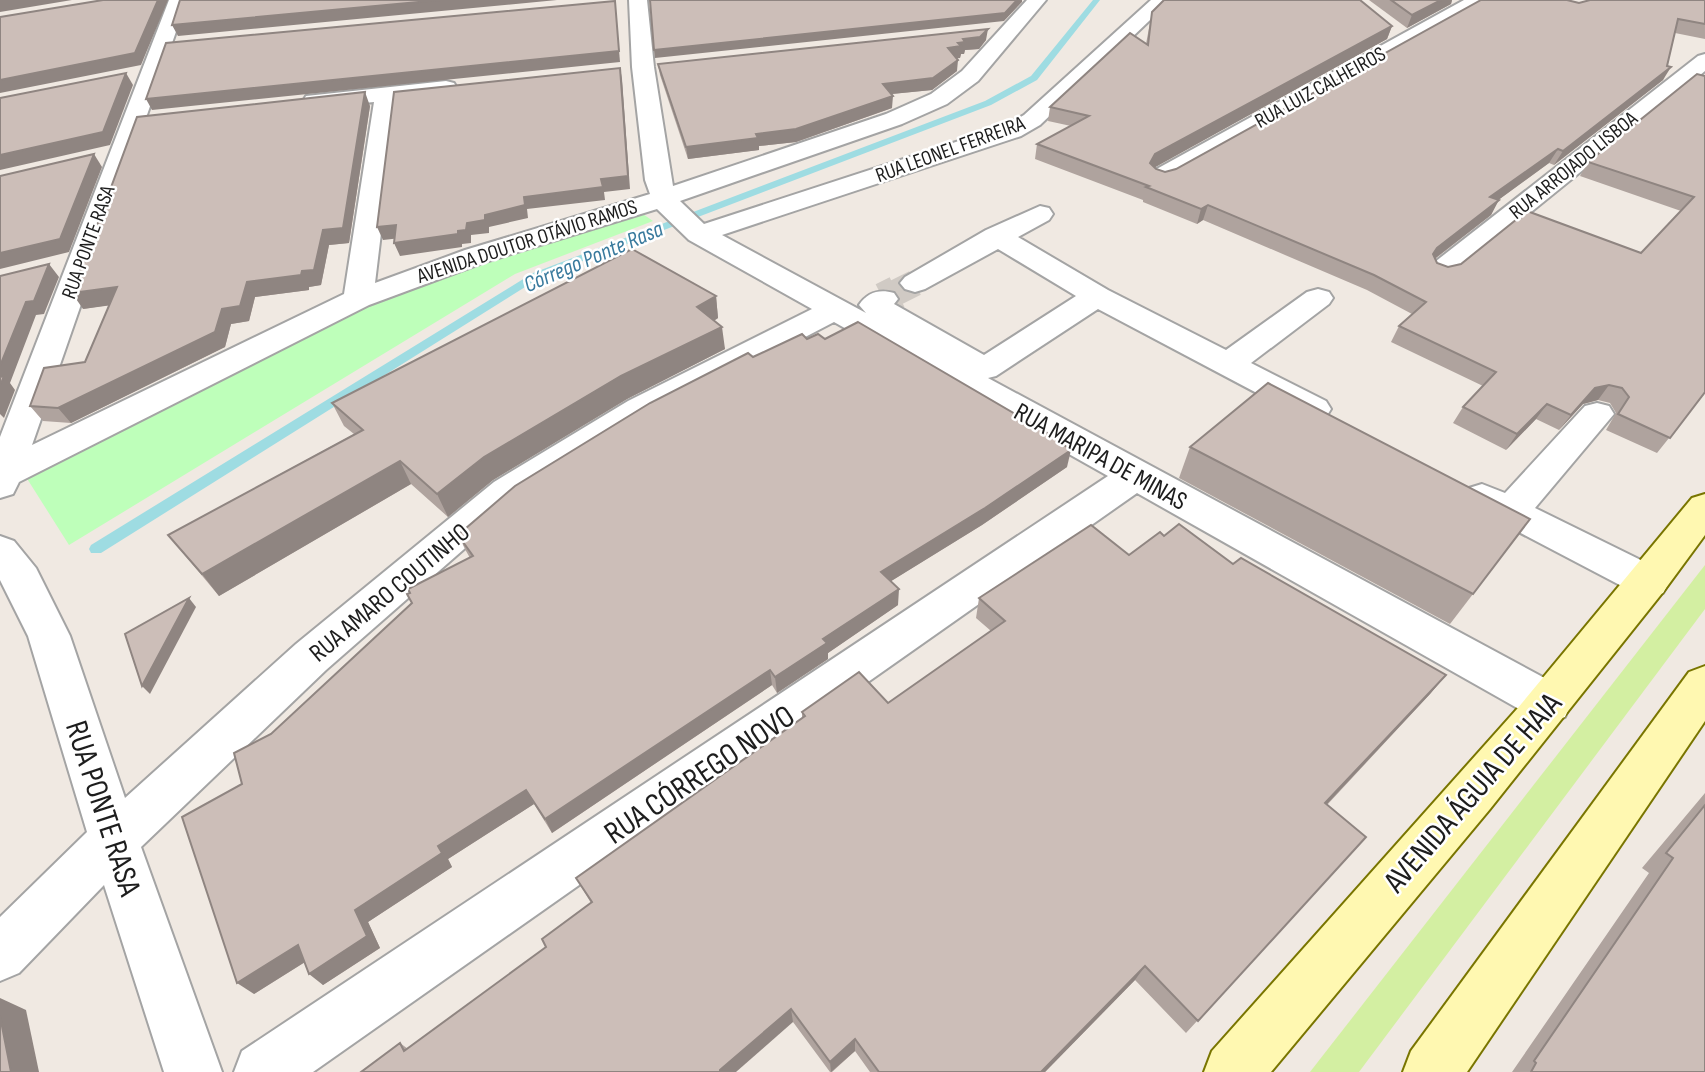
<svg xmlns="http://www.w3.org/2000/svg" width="1705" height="1072" font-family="'Sofia Sans Condensed',sans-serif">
<rect width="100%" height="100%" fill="#f0e9e2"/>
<polygon fill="#d3efa2" points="1705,565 1705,609 1359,1072 1310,1072"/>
<polygon fill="#beffba" points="640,212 653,221 515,274 69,545 26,477 397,291"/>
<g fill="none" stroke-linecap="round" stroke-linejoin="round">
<polygon fill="#9edce2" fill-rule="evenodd" points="1093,0 1100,0 1037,80 991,105 541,277 101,553 91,553 89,549 91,545 533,273 985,101 1031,76"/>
<polyline stroke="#d0cac4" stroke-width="26" stroke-dasharray="26 13" stroke-linecap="butt" points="893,294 915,283"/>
<polyline stroke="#d0cac4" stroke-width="33" stroke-dasharray="33 17" stroke-linecap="butt" points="883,299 897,292"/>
<defs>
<g id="street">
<path d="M169 0H187L32 445 344 294 374 102 314 108 306 106 303 101 306 96 446 81 454 83 457 88 454 93 446 95 397 100 375 283 465 250 650 194 645 180 632 67 629 0H647L654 67 673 186 886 114 931 94 962 71 1027 0H1046L978 81 947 104 902 124 680 201 704 224 1005 126 1024 115 1151 0H1171L1040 125 1021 136 722 235 866 313 859 305C868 292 879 289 894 293L898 299 894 304 984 355 1076 296 998 249 925 289 915 292 905 289 900 283 905 277 986 230 1040 206 1049 208 1053 214 1049 220 1018 237 1108 290 1226 350 1307 292 1318 289 1329 292 1333 298 1329 304 1251 363 1326 401 1331 409 1326 417 1314 420 1302 417 1098 309 996 376 988 378 1565 689 1571 703 1565 717 1549 722 1533 717 1137 493 313 1072H234L242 1051 1108 476 834 322 652 417 520 500 326 670 141 847 222 1072H164L104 885 19 973 0 981V917L87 832 28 636 0 580V536L14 541 36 568 70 636 125 798 296 644 494 482 628 401 812 309 689 240 657 209 485 262 369 305 19 482 13 494 0 498V437Z"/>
<polygon points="1464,0 1487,0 1485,4 1171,181 1162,184 1153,181 1149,176 1153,171"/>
<polygon points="1705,54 1705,71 1451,277 1441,280 1431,277 1427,271 1431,265 1698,56"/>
<polygon points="1597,403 1609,406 1614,414 1535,508 1663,571 1669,582 1663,593 1649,598 1635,593 1469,506 1463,497 1469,488 1482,484 1505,493 1585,406"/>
</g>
<g id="secondary">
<polygon points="1705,494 1705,535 1663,592 1490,809 1271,1072 1204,1072 1212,1051 1517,709 1692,498"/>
<polygon points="1705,666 1705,721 1467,1072 1403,1072 1411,1051 1689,672"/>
</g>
</defs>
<use href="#street" stroke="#a4a4a4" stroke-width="4"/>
<use href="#secondary" stroke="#797500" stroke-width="4"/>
<use href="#street" fill="#fff" fill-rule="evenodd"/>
<use href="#secondary" fill="#fff8b1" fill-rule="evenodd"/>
</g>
<g fill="#afa39e">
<polygon points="1369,0 1452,0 1451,4 1407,28"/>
<polygon points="1705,0 1705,39 1675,33 1663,80 1554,165 1549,163 1498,200 1491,215 1435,259 1437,263 1448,267 1641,253 1681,211 1580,176 1588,162 1705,76 1705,393 1657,453 1606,430 1616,413 1610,403 1598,400 1583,404 1559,430 1536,419 1506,450 1453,423 1463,407 1483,386 1391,342 1399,326 1412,314 1367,290 1203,220 1197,224 1143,202 1143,200 1035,159 1037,144 1071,126 1048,121 1050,107 1146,44 1152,12 1392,26 1387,39 1154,167 1156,169 1165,172 1176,169 1579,3"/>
<polygon points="986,40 979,49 965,50 964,54 961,54 960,58 957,58 957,71 932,90 891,94 892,108 796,142 759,146 759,150 688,159 660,75 658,64"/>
<polygon points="370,106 349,243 329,245 321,285 309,287 309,290 255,297 249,321 231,324 225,347 71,423 43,421 30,406 85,362 109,305 83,309"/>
<polygon points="716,296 718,318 714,321 725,349 627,399 493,480 448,517 411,484 219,596 168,535 354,434 344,426 332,403"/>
<polygon points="807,339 825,339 1067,467 982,525 891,581 898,605 828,653 828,659 777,693 772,685 552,833 534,804 448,859 452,867 368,922 380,948 323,985 305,962 254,994 242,784 271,734 412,603 470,558 466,551 458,535 753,357"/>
<polygon points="1190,447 1473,594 1450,624 1179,478"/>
<polygon points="1164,536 1233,564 1446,675 1430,694 1327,805 1366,837 1186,1033 1135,980 1045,1072 870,1072 855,1051 832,1072 830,1072 793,1022 361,1072 400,1043 408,1049 546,947 591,903 576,878 802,718 802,712 888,703 991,631 976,618 979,598 1129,555"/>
<polygon points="1705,793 1705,1072 1512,1072 1649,873 1642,868"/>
</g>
<g fill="#8f8581">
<polygon points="0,0 72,0 0,12"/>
<polygon points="158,0 168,0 141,65 0,93 0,80"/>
<polygon points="440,0 557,0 178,36 172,25"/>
<polygon points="1017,0 1022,0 1022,2 1004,21 655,58 654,50"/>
<polygon points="1441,0 1452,0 1451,4 1407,28 1412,15"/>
<polygon points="615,1 620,62 152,110 146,99"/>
<polygon points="1392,26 1387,39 1152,169 1150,163 1155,154"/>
<polygon points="988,29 986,40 979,49 965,50 964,54 961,54 960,58 947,59 948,48 963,39"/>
<polygon points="958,60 957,71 932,90 882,95 883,84"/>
<polygon points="1671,67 1663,80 1554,165 1563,151"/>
<polygon points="620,68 622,79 630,189 604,192 605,200 527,209 528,218 489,227 489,233 471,235 471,243 462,244 462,247 400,256 394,243 458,231 467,223 524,197 601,179"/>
<polygon points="126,73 133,85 110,145 0,170 0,155"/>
<polygon points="365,92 370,106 349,243 329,245 321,285 309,287 309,290 255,297 249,321 231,324 225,347 71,423 58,408 222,309 247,282 323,230"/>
<polygon points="893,96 892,108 796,142 759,146 759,150 688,159 686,147 756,134"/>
<polygon points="1558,149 1549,163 1482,212 1490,197"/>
<polygon points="94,154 102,167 69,252 0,269 0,253"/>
<polygon points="1499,200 1491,215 1429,263 1433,254 1437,248"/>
<polygon points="1208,205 1203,220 1197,224 1201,209"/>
<polygon points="396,225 401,238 383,240 377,227"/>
<polygon points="49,264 59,277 44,314 36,315 10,383 15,390 4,418 0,414 0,366 26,302"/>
<polygon points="117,287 127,303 83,309 72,293"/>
<polygon points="716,296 718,318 700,329 697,307"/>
<polygon points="722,327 725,349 627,399 493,480 448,517 437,494 484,457 621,376"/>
<polygon points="1609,385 1598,400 1583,404 1559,430 1571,415 1595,388"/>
<polygon points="1547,404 1536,419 1506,450 1517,434"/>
<polygon points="1071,450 1067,467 982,525 880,588 881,572"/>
<polygon points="400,461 411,484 219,596 202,574"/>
<polygon points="899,589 898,605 828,653 828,659 777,693 775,677 823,639"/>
<polygon points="189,598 196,607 150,694 142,686"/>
<polygon points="770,670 772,685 552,833 545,819"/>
<polygon points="1446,675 1430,694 1311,821 1325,803"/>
<polygon points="526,790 534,804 448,859 452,867 368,922 380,948 323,985 309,974 355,910 438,846"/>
<polygon points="298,945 313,957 254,994 237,983"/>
<polygon points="1145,966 1135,980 1045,1072 1041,1072"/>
<polygon points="0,998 26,1010 39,1072 11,1072 0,1016"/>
<polygon points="791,1009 793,1022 736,1072 720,1072 720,1070"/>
<polygon points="855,1039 855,1051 831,1072 830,1062"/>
</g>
<g fill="#ccbeb8" stroke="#8f8581" stroke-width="2">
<polygon points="103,0 158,0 135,53 0,80 0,17"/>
<polygon points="180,0 440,0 172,25"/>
<polygon points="650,0 1017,0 1005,13 654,50"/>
<polygon points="1164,0 1360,0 1392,26 1155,154 1150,163 1156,169 1165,172 1176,169 1481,0 1567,0 1579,3 1590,0 1705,0 1705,24 1678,19 1667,66 1671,67 1563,151 1558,149 1490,197 1499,200 1437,248 1433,254 1437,263 1448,267 1461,264 1527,211 1641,253 1694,197 1588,162 1697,74 1705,76 1705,392 1670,438 1618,414 1629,397 1622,388 1609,385 1595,388 1571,415 1547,404 1517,434 1463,407 1496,372 1399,326 1426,302 1374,275 1208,205 1201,209 1146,187 1149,186 1037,144 1089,116 1050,107 1130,33 1148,45 1152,12"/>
<polygon points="1391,0 1441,0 1412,15"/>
<polygon points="615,1 619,51 146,99 166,43"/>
<polygon points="988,29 980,37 963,39 965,42 958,43 961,46 948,48 958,60 933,78 883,84 893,96 796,129 756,134 758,138 686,147 658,64"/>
<polygon points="620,68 628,176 601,179 603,187 524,197 525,205 485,215 485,220 467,223 466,230 458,231 458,234 394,243 396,225 377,227 394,92"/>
<polygon points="126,73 103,132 0,155 0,98"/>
<polygon points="365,92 343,228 323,230 314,270 302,271 301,275 247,282 240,306 222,309 215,332 58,408 30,406 44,368 85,362 117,287 72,293 137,117"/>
<polygon points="94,154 60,239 0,253 0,176"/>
<polygon points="632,249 716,296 697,307 722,327 621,376 484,457 437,494 400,461 202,574 168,535 363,430 332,403"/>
<polygon points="49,264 34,301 26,302 0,366 0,276"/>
<polygon points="858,322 1046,432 1071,450 985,508 881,572 899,589 823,639 827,643 775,677 770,670 545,819 526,790 438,846 442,853 355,910 367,936 309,974 298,945 237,983 182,817 242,784 234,753 271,734 412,603 407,594 410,593 408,589 473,556 458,535 515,486 650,403 748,353 753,357 802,334 807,339 818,334 825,339"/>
<polygon points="4,376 0,386 0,377"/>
<polygon points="1268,383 1530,519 1473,594 1190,447"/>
<polygon points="1179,524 1233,564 1241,558 1446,675 1325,803 1366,837 1198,1021 1145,966 1041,1072 879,1072 855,1039 830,1062 791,1009 720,1070 720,1072 361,1072 400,1043 404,1051 546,947 542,939 592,902 576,878 805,716 802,712 859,672 888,703 1005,621 979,598 1091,525 1129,555 1160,532 1164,536"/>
<polygon points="189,598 142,686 125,634"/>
<polygon points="1705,805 1705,1072 1531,1072 1536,1063 1534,1061 1673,858 1666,853"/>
<polygon points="0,1016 11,1072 0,1072"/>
</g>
<g text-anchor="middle" stroke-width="5" stroke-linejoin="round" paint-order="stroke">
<g font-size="21" fill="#1d1d1d" stroke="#fff">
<text transform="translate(1320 87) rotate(-29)" y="7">RUA LUIZ CALHEIROS</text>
<text transform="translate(950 149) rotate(-20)" y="7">RUA LEONEL FERREIRA</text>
<text transform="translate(1573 165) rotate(-39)" y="7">RUA ARROJADO LISBOA</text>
<text transform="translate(527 241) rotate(-18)" y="7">AVENIDA DOUTOR OTÁVIO RAMOS</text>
<text transform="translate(88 242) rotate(-70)" y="7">RUA PONTE RASA</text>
</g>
<g font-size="23" font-style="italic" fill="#397a9d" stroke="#fff">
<text transform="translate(593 256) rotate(-23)" y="8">Córrego Ponte Rasa</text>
</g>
<g font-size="26" fill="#1d1d1d" stroke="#fff">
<text transform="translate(1101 456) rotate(29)" y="9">RUA MARIPA DE MINAS</text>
<text transform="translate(389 592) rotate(-40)" y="9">RUA AMARO COUTINHO</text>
</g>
<g font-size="32" fill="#1d1d1d" stroke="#fff">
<text transform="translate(699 774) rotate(-34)" y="11">RUA CÓRREGO NOVO</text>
<text transform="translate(1472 792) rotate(-49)" y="11">AVENIDA ÁGUIA DE HAIA</text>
<text transform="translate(104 808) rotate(72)" y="11">RUA PONTE RASA</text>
</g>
</g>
</svg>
